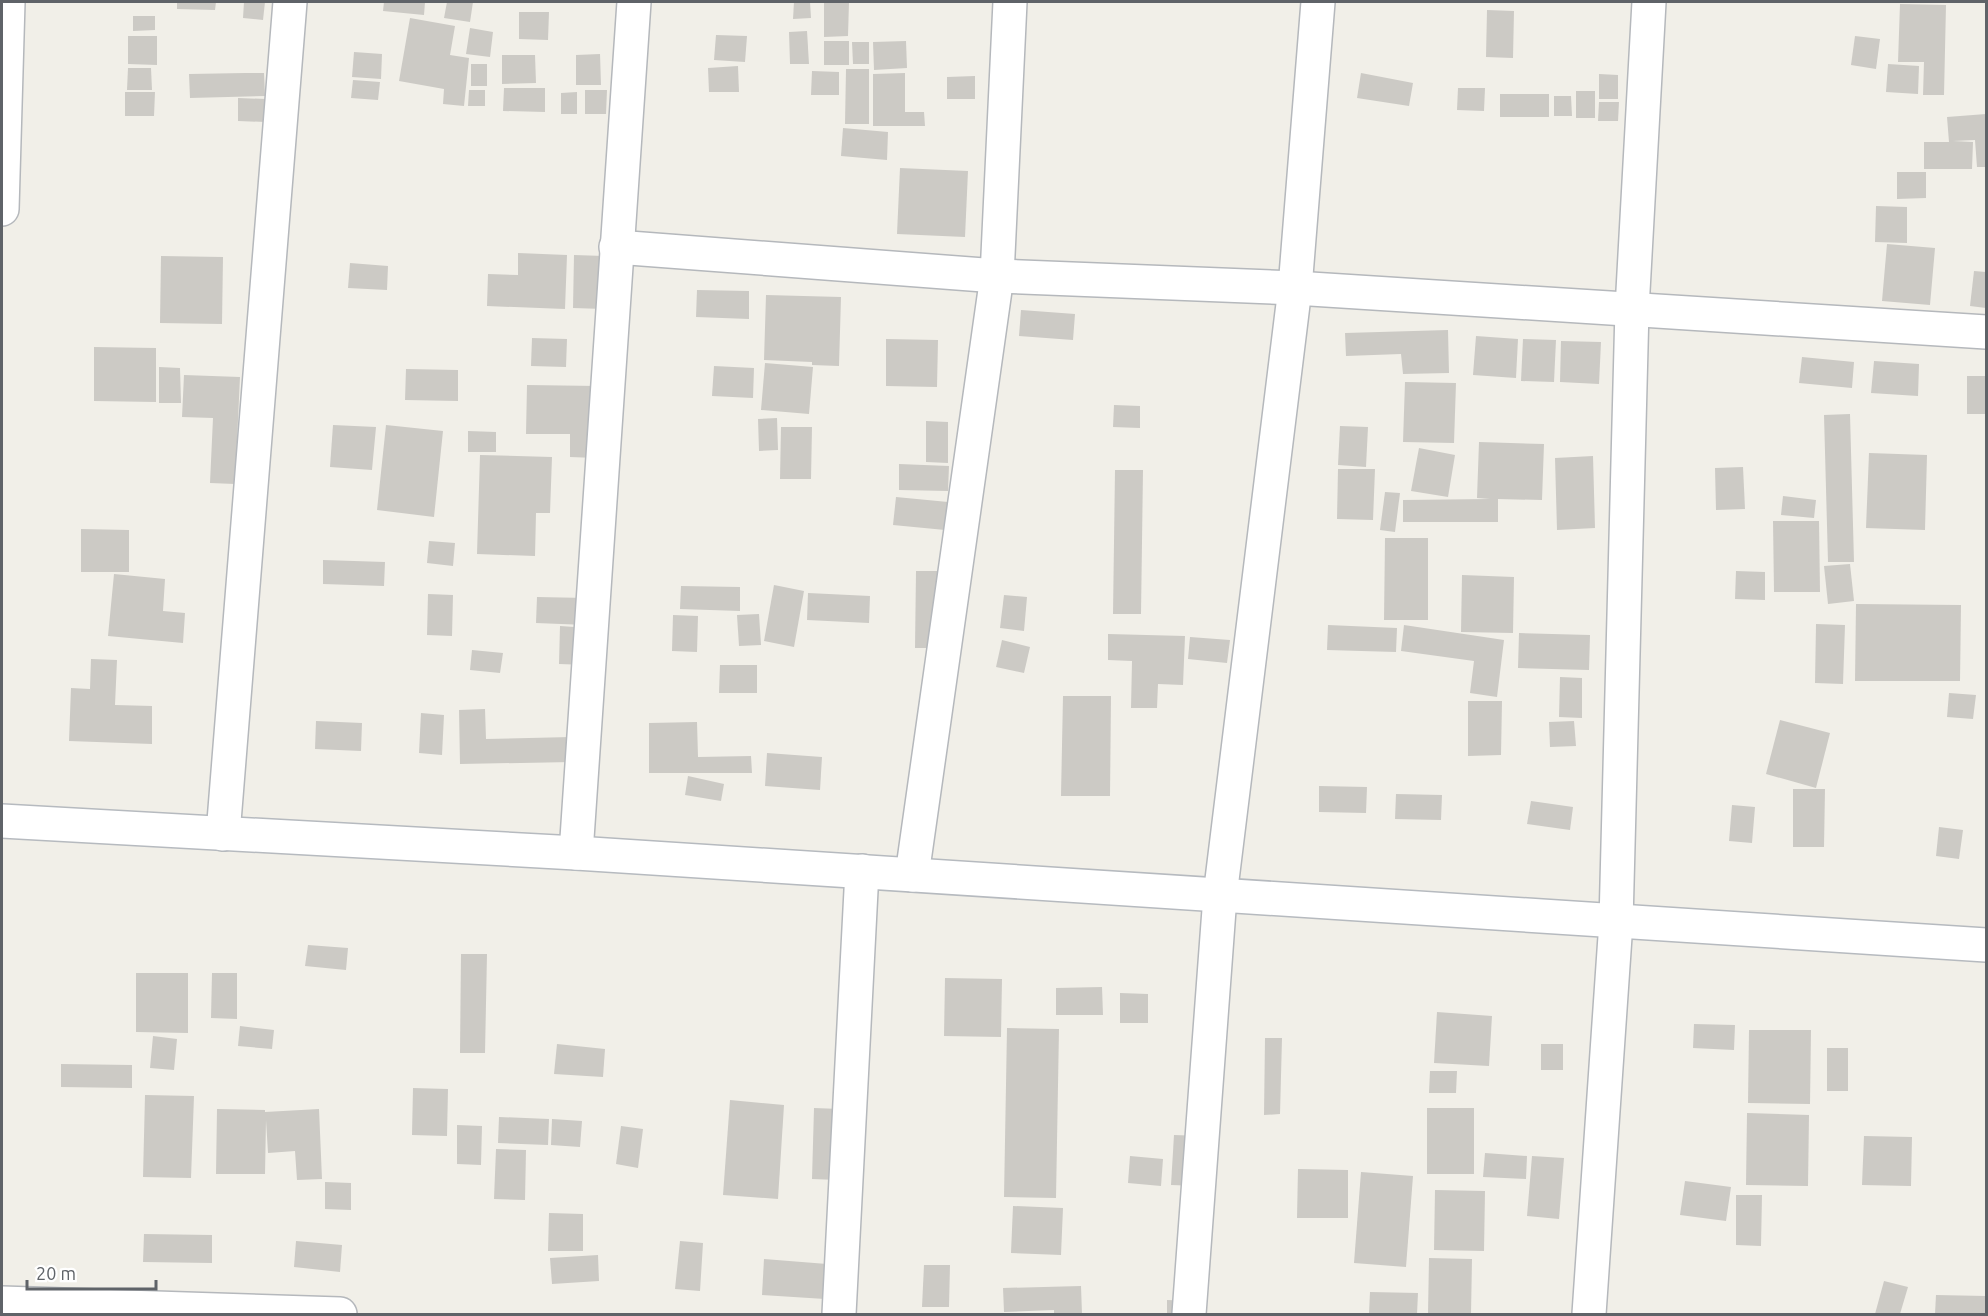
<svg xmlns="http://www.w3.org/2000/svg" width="1988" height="1316" font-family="Ubuntu,sans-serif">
<rect width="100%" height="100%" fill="#f1efe8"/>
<g fill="#cccac5">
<polygon points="177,2 216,2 215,10 177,9"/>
<polygon points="244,2 265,2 263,20 243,18"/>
<polygon points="384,2 425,2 424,15 383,11"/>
<polygon points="447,2 473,2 470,22 444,18"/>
<polygon points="794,2 810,2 811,18 793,19"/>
<polygon points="824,2 849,2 848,36 824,37"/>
<polygon points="1900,4 1946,5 1944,95 1923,95 1924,62 1898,62"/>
<polygon points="1487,10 1514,11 1513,58 1486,57"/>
<polygon points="519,12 549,12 548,40 519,39"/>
<polygon points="133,16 155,16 155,30 133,31"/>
<polygon points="410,18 455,26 450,55 469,58 464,106 443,104 444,89 399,81"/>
<polygon points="470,28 493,32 490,57 466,54"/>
<polygon points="807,31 809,64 790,64 789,32"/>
<polygon points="716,35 747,36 745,62 714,60"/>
<polygon points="128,36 157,36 157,65 128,64"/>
<polygon points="1855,36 1880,39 1876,69 1851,65"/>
<rect x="824" y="41" width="25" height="24"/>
<polygon points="906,41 907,68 874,70 873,42"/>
<polygon points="852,42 869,42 869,64 853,64"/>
<polygon points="354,52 382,54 381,79 352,77"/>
<polygon points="600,54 601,85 576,85 576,55"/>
<polygon points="502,55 535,55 536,83 502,84"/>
<rect x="471" y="64" width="16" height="22"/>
<polygon points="1888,64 1919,66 1918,94 1886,92"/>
<polygon points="738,66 739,92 709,92 708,68"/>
<polygon points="128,68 151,68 152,90 127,90"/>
<polygon points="846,69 869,69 869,124 845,124"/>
<polygon points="812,71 839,72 839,95 811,95"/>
<polygon points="245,73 264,73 265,96 190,98 189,74"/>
<polygon points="905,73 905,112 924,112 925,126 873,126 873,74"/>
<polygon points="1361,73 1413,83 1409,106 1357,98"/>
<polygon points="1599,74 1618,75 1618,99 1599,99"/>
<polygon points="975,76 975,99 947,99 947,77"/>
<polygon points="353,80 380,82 378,100 351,98"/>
<polygon points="504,88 545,88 545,112 503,111"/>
<polygon points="1458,88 1485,88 1484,111 1457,110"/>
<polygon points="469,90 485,90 485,106 468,106"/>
<polygon points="585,90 607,90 606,114 585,114"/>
<rect x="1576" y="91" width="19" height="27"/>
<polygon points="125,92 155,92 154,116 125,116"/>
<polygon points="577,92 577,114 561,114 561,93"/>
<rect x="1500" y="94" width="49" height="23"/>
<polygon points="1554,96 1571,96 1572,116 1554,116"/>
<polygon points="238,98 266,99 266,122 238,121"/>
<polygon points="1599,102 1619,102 1618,121 1598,121"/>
<polygon points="1986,114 1986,167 1977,167 1975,140 1953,141 1973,142 1972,169 1924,169 1924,142 1949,142 1947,117"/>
<polygon points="843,128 888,132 887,160 841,156"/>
<polygon points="900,168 968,171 965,237 897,234"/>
<polygon points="1897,172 1926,172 1926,198 1897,199"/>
<polygon points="1876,206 1907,207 1907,243 1875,242"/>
<polygon points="1887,244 1935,248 1930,305 1882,301"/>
<polygon points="518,253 567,255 565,309 487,306 488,274 518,275"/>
<polygon points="574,255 604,256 603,309 573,308"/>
<polygon points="161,256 223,257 222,324 160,323"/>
<polygon points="350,263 388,266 387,290 348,288"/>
<polygon points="1974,271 1986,272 1986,308 1970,306"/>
<polygon points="697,290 749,291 749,319 696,317"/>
<polygon points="766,295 841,297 839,366 812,365 812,362 764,360"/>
<polygon points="1021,310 1075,314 1073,340 1019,336"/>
<polygon points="1448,330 1449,373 1403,374 1401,354 1346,356 1345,333"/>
<polygon points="1476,336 1518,339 1516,378 1473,375"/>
<polygon points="532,338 567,339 566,367 531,366"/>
<polygon points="886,339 938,340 937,387 886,386"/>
<polygon points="1523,339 1556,340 1554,382 1521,381"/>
<polygon points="1561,341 1601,342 1599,384 1560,382"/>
<polygon points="94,347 156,348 156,402 94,401"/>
<polygon points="1802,357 1854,362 1852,388 1799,383"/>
<polygon points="1874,361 1919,364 1918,396 1871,393"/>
<polygon points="765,363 813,367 809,414 761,410"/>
<polygon points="714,366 754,368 753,398 712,396"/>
<polygon points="159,367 180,368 181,403 159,403"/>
<polygon points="406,369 458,370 458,401 405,400"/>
<polygon points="184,375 240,377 235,484 210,483 213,418 182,417"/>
<rect x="1967" y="376" width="19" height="38"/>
<polygon points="1405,382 1456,383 1454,443 1403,442"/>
<polygon points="527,385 597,386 596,458 570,457 570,434 526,434"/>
<polygon points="1114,405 1140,406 1140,428 1113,427"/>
<polygon points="1850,414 1854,562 1828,562 1824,415"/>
<polygon points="777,418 778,450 759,451 758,419"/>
<polygon points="926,421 948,422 948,463 926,462"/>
<polygon points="333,425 376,427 372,470 330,467"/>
<polygon points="386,425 443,431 434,517 377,510"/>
<polygon points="1340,426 1368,427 1366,467 1338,465"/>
<polygon points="781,427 812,427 811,479 780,479"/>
<polygon points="468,431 496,432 496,452 468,452"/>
<polygon points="1479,442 1544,444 1542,500 1498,499 1498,522 1403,522 1403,500 1490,499 1477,498"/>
<polygon points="1419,448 1455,455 1448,497 1411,491"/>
<polygon points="1869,453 1927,455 1925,530 1866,528"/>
<polygon points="480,455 552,457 550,513 536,513 535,556 477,554"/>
<polygon points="1593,456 1595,528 1557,530 1555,458"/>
<polygon points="899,464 949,466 948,491 899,490"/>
<polygon points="1743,467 1745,509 1716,510 1715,468"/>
<polygon points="1338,469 1375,469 1373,520 1337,519"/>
<polygon points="1115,470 1143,470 1141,614 1113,614"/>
<polygon points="1385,492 1400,493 1395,532 1380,530"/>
<polygon points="1783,496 1816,500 1814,518 1781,515"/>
<polygon points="896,497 948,502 945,530 893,525"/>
<polygon points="1773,521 1819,521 1820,592 1774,592"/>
<polygon points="81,529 129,530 129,572 81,572"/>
<polygon points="1385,538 1428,538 1428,620 1384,620"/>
<polygon points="429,541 455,543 453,566 427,563"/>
<polygon points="323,560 385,562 384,586 323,584"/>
<polygon points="1850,564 1854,601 1828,604 1824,566"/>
<polygon points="916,571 940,571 938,648 915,648"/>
<polygon points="1736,571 1765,572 1765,600 1735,599"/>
<polygon points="114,574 165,579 163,611 185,613 183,643 108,636"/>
<polygon points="1462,575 1514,577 1513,633 1461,632"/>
<polygon points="774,585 804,591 794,647 764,641"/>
<polygon points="681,586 740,587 740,611 680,609"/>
<polygon points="808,593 870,596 869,623 807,620"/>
<polygon points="428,594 453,595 452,636 427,635"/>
<polygon points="1004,595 1027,597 1024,631 1000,628"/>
<polygon points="537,597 587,598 586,625 536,623"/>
<polygon points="1856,604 1961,605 1960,681 1855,681"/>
<polygon points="759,614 761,645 739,646 737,615"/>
<polygon points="673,615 698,616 697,652 672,651"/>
<polygon points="1816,624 1845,625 1843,684 1815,683"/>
<polygon points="1328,625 1397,628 1396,652 1327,650"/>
<polygon points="1404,625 1504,640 1497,697 1470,693 1474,661 1401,651"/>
<polygon points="560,626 589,628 587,665 559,664"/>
<polygon points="1519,633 1590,635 1589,670 1518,668"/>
<polygon points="1108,634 1185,636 1183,685 1158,684 1157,708 1131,708 1132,661 1108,660"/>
<polygon points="1190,637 1230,640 1227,663 1188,659"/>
<polygon points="1002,640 1030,647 1024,673 996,667"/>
<polygon points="472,650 503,653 500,673 470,670"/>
<polygon points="91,659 117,660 115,705 152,706 152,744 69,741 71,688 90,689"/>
<polygon points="720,665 757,665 757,693 719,693"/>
<polygon points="1560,677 1582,678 1582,718 1559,717"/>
<polygon points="1949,693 1976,695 1973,719 1947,717"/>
<polygon points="1063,696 1111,696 1110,796 1061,796"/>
<polygon points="1468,701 1502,701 1501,755 1468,756"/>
<polygon points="485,709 486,739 571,737 572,762 460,764 459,710"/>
<polygon points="421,713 444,715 442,755 419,753"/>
<polygon points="1780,720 1830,733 1816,788 1766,774"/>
<polygon points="316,721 362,723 361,751 315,749"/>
<polygon points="1574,721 1576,746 1550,747 1549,722"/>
<polygon points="697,722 698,757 751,756 752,773 649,773 649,723"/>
<polygon points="767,753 822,757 820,790 765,786"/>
<polygon points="688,776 724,784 721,801 685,795"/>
<polygon points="1319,786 1367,787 1366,813 1319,812"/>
<polygon points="1793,789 1825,789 1824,847 1793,847"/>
<polygon points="1396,794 1442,795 1441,820 1395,819"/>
<polygon points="1531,801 1573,807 1570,830 1527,824"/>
<polygon points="1732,805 1755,807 1752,843 1729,841"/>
<polygon points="1939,827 1963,830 1959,859 1936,856"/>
<polygon points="308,945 348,948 346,970 305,966"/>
<polygon points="461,954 487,954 485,1053 460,1053"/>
<polygon points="136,973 188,973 188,1033 136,1032"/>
<polygon points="212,973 237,973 237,1019 211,1018"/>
<polygon points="945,978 1002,979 1001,1037 944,1036"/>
<polygon points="1102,987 1103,1015 1056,1015 1056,988"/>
<polygon points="1120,993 1148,994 1148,1023 1120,1023"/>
<polygon points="1437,1012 1492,1016 1489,1066 1434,1063"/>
<polygon points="1694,1024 1735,1025 1734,1050 1693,1048"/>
<polygon points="240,1026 274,1030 272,1049 238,1046"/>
<polygon points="1007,1028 1059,1029 1056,1198 1004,1197"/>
<polygon points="1749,1030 1811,1030 1810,1104 1748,1103"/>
<polygon points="153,1036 177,1039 174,1070 150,1068"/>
<polygon points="1265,1038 1282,1038 1280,1114 1264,1115"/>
<polygon points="557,1044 605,1049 603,1077 554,1074"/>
<rect x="1541" y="1044" width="22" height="26"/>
<rect x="1827" y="1048" width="21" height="43"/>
<polygon points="61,1064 132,1065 132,1088 61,1087"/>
<polygon points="1430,1071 1457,1071 1456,1093 1429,1093"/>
<polygon points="413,1088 448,1089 447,1136 412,1135"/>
<polygon points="145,1095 194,1096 191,1178 143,1177"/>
<polygon points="730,1100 784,1105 778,1199 723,1195"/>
<polygon points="814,1108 840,1109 838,1180 812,1179"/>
<rect x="1427" y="1108" width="47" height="66"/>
<polygon points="217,1109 265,1110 265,1112 319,1109 322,1179 297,1180 295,1151 268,1153 266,1120 265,1174 216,1174"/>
<polygon points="1747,1113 1809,1115 1808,1186 1746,1185"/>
<polygon points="499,1117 549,1119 548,1145 498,1143"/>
<polygon points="552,1119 582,1121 580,1147 551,1145"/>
<polygon points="457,1125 482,1126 481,1165 457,1164"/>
<polygon points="621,1126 643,1129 638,1168 616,1164"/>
<polygon points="1174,1135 1202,1136 1200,1186 1171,1185"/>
<polygon points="1864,1136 1912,1137 1911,1186 1862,1185"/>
<polygon points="496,1149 526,1150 525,1200 494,1199"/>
<polygon points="1485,1153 1527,1156 1526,1179 1483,1177"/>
<polygon points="1130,1156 1163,1159 1161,1186 1128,1183"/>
<polygon points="1532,1156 1564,1158 1559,1219 1527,1216"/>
<polygon points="1298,1169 1348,1170 1348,1218 1297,1218"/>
<polygon points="1361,1172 1413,1176 1406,1267 1354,1263"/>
<polygon points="1685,1181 1731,1187 1726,1221 1680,1215"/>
<polygon points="325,1182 351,1183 351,1210 325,1209"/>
<polygon points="1435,1190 1485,1191 1484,1251 1434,1250"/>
<polygon points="1736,1195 1762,1195 1761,1246 1736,1245"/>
<polygon points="1013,1206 1063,1208 1061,1255 1011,1253"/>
<polygon points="549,1213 583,1214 583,1251 548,1251"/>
<polygon points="144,1234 212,1235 212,1263 143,1262"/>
<polygon points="296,1241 342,1245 340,1272 294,1267"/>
<polygon points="680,1241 703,1243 700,1291 675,1289"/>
<polygon points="598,1255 599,1281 552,1284 550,1258"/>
<polygon points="1429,1258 1472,1259 1471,1314 1428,1314"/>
<polygon points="764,1259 827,1264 825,1299 762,1295"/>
<polygon points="924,1265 950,1265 949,1307 922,1307"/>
<polygon points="1884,1281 1908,1287 1900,1314 1875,1314"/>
<polygon points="1081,1286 1082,1314 1054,1314 1054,1310 1004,1312 1003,1288"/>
<polygon points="1370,1292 1418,1293 1417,1314 1369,1314"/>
<polygon points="1936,1295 1986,1296 1986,1314 1935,1314"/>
<polygon points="1167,1300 1194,1301 1194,1314 1167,1314"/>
</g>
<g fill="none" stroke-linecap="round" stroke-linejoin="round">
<defs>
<g id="street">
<polyline points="2,209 8,2"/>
<polyline points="616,247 997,276 1295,288 1986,332"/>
<polyline points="223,834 290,2"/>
<polyline points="576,853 634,2"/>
<polyline points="912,875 997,276 1010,2"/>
<polyline points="2,1303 340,1314"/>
<polyline points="839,1314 862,871"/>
<polyline points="1189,1314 1220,896 1295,288 1318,2"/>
<polyline points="1589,1314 1616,922 1632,309 1649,2"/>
</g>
<polyline id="secondary" points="2,821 576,853 1986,945"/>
</defs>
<use href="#street" stroke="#b5b8bc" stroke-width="36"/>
<use href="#secondary" stroke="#b6babf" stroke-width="36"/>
<use href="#street" stroke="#fff" stroke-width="33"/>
<use href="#secondary" stroke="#fff" stroke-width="33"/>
</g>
<rect width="1988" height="1316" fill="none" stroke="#5f6368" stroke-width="6"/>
<path d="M27 1280v9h129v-9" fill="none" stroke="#5f6368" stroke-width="3"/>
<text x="36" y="1280" font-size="18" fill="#5f6368" stroke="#ffffff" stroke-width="4.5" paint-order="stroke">20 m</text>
</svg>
